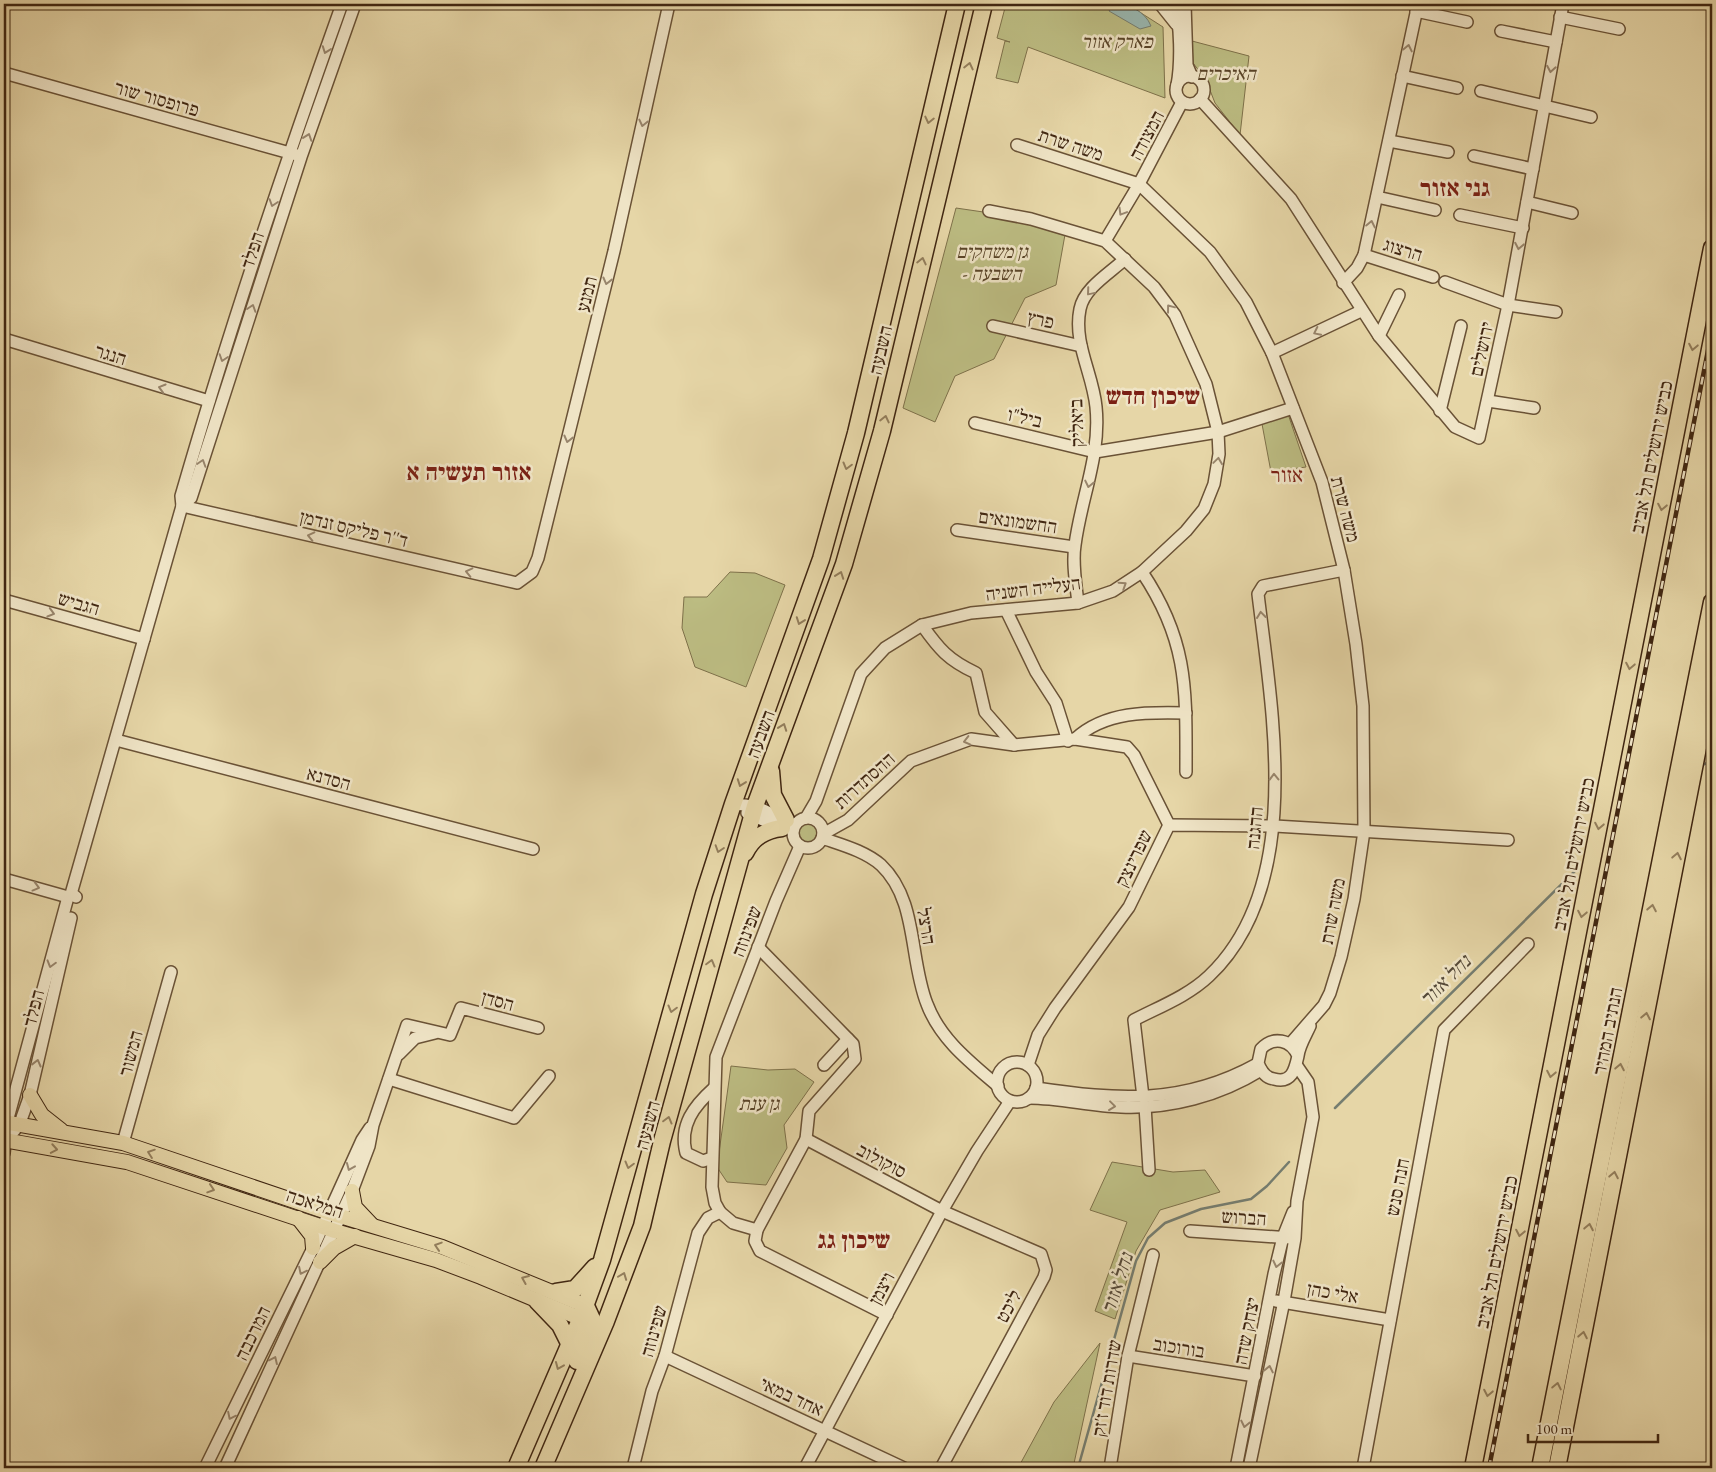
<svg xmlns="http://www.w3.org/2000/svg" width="1716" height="1472" font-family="'EB Garamond','Frank Ruhl Libre',serif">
<rect width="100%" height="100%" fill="#e6d6a7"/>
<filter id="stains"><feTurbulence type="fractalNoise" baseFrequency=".004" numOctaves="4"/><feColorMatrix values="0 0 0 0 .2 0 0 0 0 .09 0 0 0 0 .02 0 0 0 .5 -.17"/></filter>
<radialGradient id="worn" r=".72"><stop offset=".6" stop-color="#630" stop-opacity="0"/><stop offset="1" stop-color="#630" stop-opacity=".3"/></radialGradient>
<g fill="#bcbc82" stroke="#7e714a">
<polygon points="1006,4 1127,4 1163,27 1165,98 1028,47 1018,83 996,78 1005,41 1010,42 997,38"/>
<polygon points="1192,41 1249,56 1240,135 1215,103 1206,80 1193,63"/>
<polygon points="956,208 1031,219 1066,229 1056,285 1025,298 994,359 955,376 935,422 903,408"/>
<polygon points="1288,414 1306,467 1271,472 1262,424"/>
<polygon points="730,572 755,573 785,585 746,687 695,667 682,628 684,597 707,597"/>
<circle cx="808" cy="833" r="10"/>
<polygon points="731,1066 768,1070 795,1069 814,1082 784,1125 787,1148 766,1185 727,1182 717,1167"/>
<polygon points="1112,1162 1173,1172 1205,1170 1220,1192 1160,1210 1136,1251 1115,1319 1095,1311 1127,1222 1090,1210"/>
<polygon points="1100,1343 1073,1468 1018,1468 1054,1402"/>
</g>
<path fill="#99b7b0" stroke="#757d70" d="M1113 4C1129 4 1145 11 1151 26L1140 29 1109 11Z"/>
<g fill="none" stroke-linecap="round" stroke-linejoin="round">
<g stroke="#757d70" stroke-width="2.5">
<polyline points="1702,765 1712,761"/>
<polyline points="1335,1108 1575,871"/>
<polyline points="1078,1468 1136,1261 1148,1238 1165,1223 1201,1209 1251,1199 1267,1186 1289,1162"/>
</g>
<defs>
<g id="minor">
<polyline points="1160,4 1176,24"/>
<path d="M1174 4C1181 23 1181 64 1177 85"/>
<polyline points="1185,4 1187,65 1192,77"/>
<polyline points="1416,11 1467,22"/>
<polyline points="1560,17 1619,29"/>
<polyline points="1501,31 1556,42"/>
<polyline points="4,73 297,155"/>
<polyline points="1402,76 1457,88"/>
<circle cx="1190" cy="90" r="14"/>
<polyline points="1481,91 1591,117"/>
<polyline points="1200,99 1291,199 1379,336 1455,427 1479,438 1508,305 1563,4"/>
<polyline points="1389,141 1448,152"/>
<polyline points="1017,145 1139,184 1210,252 1246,302 1272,353 1322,482 1344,570 1356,644 1363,706 1364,831 1354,899 1341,957 1330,993 1324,1005 1290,1044"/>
<polyline points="1474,156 1533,169"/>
<polyline points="1377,197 1435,210"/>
<polyline points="1527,202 1572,213"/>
<polyline points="1460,215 1523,228"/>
<polyline points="1105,241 1139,184 1182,102"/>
<polyline points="1364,255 1433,277"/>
<polyline points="1445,282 1508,305 1556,312"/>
<polyline points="1343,283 1357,268 1364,255 1418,4"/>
<polyline points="993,326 1081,346"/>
<polyline points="1379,336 1399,295"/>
<polyline points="4,339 209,401"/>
<polyline points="1272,353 1361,311"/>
<polyline points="1488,401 1534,408"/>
<polyline points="1440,411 1461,326"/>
<polyline points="975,423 1095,452 1218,432 1293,408"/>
<polyline points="182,506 517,583 532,572 538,558 614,251 669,4"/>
<polyline points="182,506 191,498 301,157 355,4"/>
<polyline points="957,530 1074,547"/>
<path d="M1142 572C1189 642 1186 691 1186 772"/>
<polyline points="4,600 144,639"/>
<path d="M1078 603C1076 585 1072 563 1075 545 1081 498 1101 455 1096 407 1093 374 1073 343 1080 309 1084 288 1110 273 1125 259"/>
<polyline points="1006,610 1036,672 1056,703 1068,741"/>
<path d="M922 625C939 649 948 660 976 673L985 712 1014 745"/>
<path d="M1075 739C1105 711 1148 712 1186 713"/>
<polyline points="116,740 533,849"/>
<polyline points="733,804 755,806 787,821"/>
<polyline points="747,813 781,828"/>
<circle cx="808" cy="833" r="15"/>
<polyline points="806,818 816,801 861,674 885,648 922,625 971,613 1078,603 1113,591 1142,572 1186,531 1204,509 1214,484 1219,454 1218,432 1206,384 1175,315 1154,287 1105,241 1031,219 989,211"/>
<polyline points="823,834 848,820 911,761 971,739 1014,745 1075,739 1127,747 1134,755 1169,825"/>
<path d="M822 838C842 845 865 851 881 865 918 900 909 959 927 1004 940 1039 970 1062 998 1086"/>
<polyline points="4,879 68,897"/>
<path d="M71 894 182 506 181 496C229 330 284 166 342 4"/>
<polyline points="758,947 853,1044 855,1059 809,1111 806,1139 757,1230 755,1241 760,1251 887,1315"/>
<polyline points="399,1054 415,1038 435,1033"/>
<path d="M1298 1056C1291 1039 1273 1036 1261 1049L1258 1063C1261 1071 1265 1078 1274 1079 1292 1084 1295 1069 1298 1056 1299 1046 1306 1035 1310 1026"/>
<circle cx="1017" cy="1082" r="20"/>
<polyline points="824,1065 848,1039"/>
<polyline points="1028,1065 1038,1035 1055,1008 1129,907 1169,825 1275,826 1508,840"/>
<polyline points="389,1079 514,1118 549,1076"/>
<path d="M1036 1088C1117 1100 1183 1105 1257 1064"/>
<path d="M1143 1097 1134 1020C1159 1007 1188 996 1209 976 1305 885 1272 711 1258 594L1263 586 1344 570"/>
<path d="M1029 1098C1060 1098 1090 1106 1121 1107 1170 1109 1219 1096 1261 1070"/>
<polyline points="1145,1106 1149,1170"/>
<polyline points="14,1131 20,1123 30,1095 71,918"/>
<polyline points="806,1139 942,1211 1041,1254 1046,1270 1044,1277 941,1468"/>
<polyline points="123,1143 171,972"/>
<polyline points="4,1153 7,1122 68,897 72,894 76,897"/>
<path d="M712 1158 703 1161 686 1153C679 1125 694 1106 714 1088"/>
<polyline points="720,1212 715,1203 712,1187 716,1057 776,901 800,846"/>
<polyline points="1190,1231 1291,1238"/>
<polyline points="1276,1301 1390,1320"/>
<polyline points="665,1356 904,1468"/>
<polyline points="1128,1356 1255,1376"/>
<polyline points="205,1468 313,1248 362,1140 370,1128"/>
<polyline points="225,1468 352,1191 369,1146 373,1125 407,1025 450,1035 461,1008 538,1028"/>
<polyline points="633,1468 652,1391 665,1356 698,1233 708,1218 720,1212 733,1223 757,1230"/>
<polyline points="805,1468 942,1211 977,1151 1010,1101"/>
<polyline points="1110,1468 1128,1356 1153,1255"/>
<polyline points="1236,1468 1274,1274 1283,1237 1293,1212"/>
<polyline points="1249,1468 1284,1301 1295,1238 1297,1201 1313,1117 1308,1082 1297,1066"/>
<polyline points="1363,1468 1444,1030 1528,944"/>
</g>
<g id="major">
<polyline points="30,1095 42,1115 61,1130"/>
<polyline points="4,1122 123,1143 330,1213 442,1247 586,1306"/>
<polyline points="4,1140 127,1162 335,1231 436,1260 481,1277 589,1322"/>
<polyline points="352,1191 355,1207 372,1225"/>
<polyline points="298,1218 312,1236 313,1248"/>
<polyline points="320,1262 334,1248 355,1236"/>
</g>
<g id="highway">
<polyline points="771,771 773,795 786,820"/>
<path d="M745 853C753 837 765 830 782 828"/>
<polyline points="556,1292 575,1289 595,1267"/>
<polyline points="537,1301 560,1325 569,1343"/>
<polyline points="577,1361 592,1319 586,1306"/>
<polyline points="516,1468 580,1320 602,1260 704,894 733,804 821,559 856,433 957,4"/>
<polyline points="543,1468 606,1321 642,1226 662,1141 755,806 844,564 882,431 984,4"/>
<polyline points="1473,1468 1712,248"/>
<polyline points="1540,1468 1712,602"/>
<polyline points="1557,1468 1712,676"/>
</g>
</defs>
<use href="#minor" stroke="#6a5236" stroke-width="14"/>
<use href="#major" stroke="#402611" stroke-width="16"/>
<use href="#highway" stroke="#402611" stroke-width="19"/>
<use href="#minor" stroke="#efe4c6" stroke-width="11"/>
<use href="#major" stroke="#e6d6a7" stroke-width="14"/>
<use href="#highway" stroke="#e6d6a7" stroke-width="16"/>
<defs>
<polyline id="rail" points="1489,1468 1712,330"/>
</defs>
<use href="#rail" stroke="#402611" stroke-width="4.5"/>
<use href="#rail" stroke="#efe4c6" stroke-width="2.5" stroke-dasharray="8" stroke-linecap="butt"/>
</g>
<defs><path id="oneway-chevron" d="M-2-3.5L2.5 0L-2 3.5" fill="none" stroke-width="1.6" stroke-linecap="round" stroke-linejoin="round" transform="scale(1.25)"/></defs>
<g stroke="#98856c">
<use href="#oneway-chevron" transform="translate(1408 48) rotate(-78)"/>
<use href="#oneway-chevron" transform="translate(326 50) rotate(110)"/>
<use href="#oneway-chevron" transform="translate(1551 69) rotate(100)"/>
<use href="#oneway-chevron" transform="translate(643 123) rotate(103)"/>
<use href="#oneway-chevron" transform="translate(308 137) rotate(-71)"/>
<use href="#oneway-chevron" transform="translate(273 203) rotate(108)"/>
<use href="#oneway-chevron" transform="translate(1122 212) rotate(121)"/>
<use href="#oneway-chevron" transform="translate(1371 224) rotate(-78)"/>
<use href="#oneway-chevron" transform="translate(1519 246) rotate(101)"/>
<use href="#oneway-chevron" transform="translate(607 281) rotate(104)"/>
<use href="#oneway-chevron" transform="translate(1090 292) rotate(130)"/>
<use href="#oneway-chevron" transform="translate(252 308) rotate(-72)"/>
<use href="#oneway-chevron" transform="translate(1170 308) rotate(-127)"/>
<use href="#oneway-chevron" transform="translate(1317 332) rotate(154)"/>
<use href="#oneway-chevron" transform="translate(223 358) rotate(108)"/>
<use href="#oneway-chevron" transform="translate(162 388) rotate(-164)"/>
<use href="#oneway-chevron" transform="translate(568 439) rotate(104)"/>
<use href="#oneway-chevron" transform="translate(1218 461) rotate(-82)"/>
<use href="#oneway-chevron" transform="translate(202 463) rotate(-72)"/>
<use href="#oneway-chevron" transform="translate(1089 484) rotate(102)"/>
<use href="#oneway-chevron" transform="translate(311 536) rotate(-167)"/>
<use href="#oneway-chevron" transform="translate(469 572) rotate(-167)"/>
<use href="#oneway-chevron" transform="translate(1123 585) rotate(-33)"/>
<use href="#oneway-chevron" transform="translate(51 613) rotate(16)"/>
<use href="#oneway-chevron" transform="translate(1261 615) rotate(-97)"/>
<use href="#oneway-chevron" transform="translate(967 741) rotate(166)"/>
<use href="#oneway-chevron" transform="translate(1274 777) rotate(-91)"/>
<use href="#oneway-chevron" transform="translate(36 887) rotate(15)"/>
<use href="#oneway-chevron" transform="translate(51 964) rotate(106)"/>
<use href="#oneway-chevron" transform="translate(37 1063) rotate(-76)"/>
<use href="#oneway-chevron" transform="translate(1112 1106) rotate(7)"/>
<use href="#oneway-chevron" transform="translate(350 1167) rotate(113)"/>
<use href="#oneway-chevron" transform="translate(1277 1264) rotate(103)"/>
<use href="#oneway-chevron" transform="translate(302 1271) rotate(116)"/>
<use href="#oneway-chevron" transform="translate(274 1360) rotate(-65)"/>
<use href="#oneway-chevron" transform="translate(1269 1369) rotate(-78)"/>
<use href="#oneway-chevron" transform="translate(231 1416) rotate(116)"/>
<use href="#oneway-chevron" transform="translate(1245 1424) rotate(102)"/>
</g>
<g stroke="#937e5c">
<use href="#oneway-chevron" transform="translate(969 66) rotate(-77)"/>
<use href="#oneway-chevron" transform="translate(929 120) rotate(103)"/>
<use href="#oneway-chevron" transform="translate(922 261) rotate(-77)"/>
<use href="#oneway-chevron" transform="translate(1693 347) rotate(101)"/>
<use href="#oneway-chevron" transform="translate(885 419) rotate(-77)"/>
<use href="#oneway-chevron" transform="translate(847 466) rotate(105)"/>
<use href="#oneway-chevron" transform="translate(1662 507) rotate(101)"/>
<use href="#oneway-chevron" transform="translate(840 575) rotate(-70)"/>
<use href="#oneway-chevron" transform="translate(800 621) rotate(110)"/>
<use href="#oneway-chevron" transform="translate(1630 666) rotate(101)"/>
<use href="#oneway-chevron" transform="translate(783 727) rotate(-70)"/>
<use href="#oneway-chevron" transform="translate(741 783) rotate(110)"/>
<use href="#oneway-chevron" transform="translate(1599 826) rotate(101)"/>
<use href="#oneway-chevron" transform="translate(719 849) rotate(108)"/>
<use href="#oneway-chevron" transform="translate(1677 856) rotate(-79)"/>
<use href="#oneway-chevron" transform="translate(1652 908) rotate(-79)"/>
<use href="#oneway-chevron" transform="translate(1582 914) rotate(101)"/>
<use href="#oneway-chevron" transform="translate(711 963) rotate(-75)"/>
<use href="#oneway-chevron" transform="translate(672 1009) rotate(105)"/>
<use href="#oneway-chevron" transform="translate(1646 1016) rotate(-79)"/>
<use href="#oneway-chevron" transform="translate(1620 1067) rotate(-79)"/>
<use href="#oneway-chevron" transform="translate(1551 1074) rotate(101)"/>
<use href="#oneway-chevron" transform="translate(668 1120) rotate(-75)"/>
<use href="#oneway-chevron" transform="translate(54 1149) rotate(10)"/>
<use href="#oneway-chevron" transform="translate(151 1153) rotate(-161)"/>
<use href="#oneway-chevron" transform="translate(629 1165) rotate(105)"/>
<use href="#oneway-chevron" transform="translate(1614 1175) rotate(-79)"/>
<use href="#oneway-chevron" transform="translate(211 1189) rotate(18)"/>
<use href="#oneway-chevron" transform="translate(1589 1227) rotate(-79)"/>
<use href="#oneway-chevron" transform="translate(1520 1233) rotate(101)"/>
<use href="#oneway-chevron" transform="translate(438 1246) rotate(-162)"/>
<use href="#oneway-chevron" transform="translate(623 1276) rotate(-69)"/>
<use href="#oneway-chevron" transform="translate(525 1279) rotate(-157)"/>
<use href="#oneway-chevron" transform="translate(1583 1335) rotate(-79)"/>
<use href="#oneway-chevron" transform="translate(559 1366) rotate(113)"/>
<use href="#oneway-chevron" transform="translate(1557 1386) rotate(-78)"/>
<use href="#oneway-chevron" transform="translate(1488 1393) rotate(101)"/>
</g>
<g text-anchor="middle" stroke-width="5" stroke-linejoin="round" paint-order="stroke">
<g font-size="19" font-style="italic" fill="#594428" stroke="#efe4c6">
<text x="1117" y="48">פארק אזור</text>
<text x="1226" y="80">האיכרים</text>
<text x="992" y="258">גן משחקים<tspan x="992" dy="22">- השבעה</tspan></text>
<text x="759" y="1110">גן ענת</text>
</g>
<g font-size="19" fill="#402611" stroke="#efe4c6">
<text transform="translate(157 98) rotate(16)" y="7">פרופסור שור</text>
<text transform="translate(1146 135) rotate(-62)" y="7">המצודה</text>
<text transform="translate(1071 144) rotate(18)" y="7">משה שרת</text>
<text transform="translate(1403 249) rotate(17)" y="7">הרצוג</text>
<text transform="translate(252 250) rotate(-72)" y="7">הפלד</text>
<text transform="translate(586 294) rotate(-76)" y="7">תמנע</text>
<text transform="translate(1041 319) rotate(12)" y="7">פרץ</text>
<text transform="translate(1481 349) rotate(-78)" y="7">ירושלים</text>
<text transform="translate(880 350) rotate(-77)" y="7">השבעה</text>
<text transform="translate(111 354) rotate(17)" y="7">הנגר</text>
<text transform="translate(1025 417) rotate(13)" y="7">ביל"ו</text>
<text transform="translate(1076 423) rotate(-92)" y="7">ביאליק</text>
<text transform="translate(1651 457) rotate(-79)" y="7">כביש ירושלים תל אביב</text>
<text transform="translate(1346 509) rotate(75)" y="7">משה שרת</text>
<text transform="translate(1018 521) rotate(8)" y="7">החשמונאים</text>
<text transform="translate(354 528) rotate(13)" y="7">ד''ר פליקס זנדמן</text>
<text transform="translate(1033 588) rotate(-7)" y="7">העלייה השניה</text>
<text transform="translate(79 603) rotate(16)" y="7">הגביש</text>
<text transform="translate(760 734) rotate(-70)" y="7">השבעה</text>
<text transform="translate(329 778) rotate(15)" y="7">הסדנא</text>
<text transform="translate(864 780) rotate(-42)" y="7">ההסתדרות</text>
<text transform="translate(1254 828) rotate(-85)" y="7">ההגנה</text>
<text transform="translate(1573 854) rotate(-79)" y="7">כביש ירושלים תל אביב</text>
<text transform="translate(1133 858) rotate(-64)" y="7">שפרינצק</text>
<text transform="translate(1332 911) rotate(-79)" y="7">משה שרת</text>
<text transform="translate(927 926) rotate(80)" y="7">הרצל</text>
<text transform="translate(746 931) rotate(-69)" y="7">שפינוזה</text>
<text transform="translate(498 1000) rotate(15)" y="7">הסדן</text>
<text transform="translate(33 1008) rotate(-76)" y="7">הפלד</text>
<text transform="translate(1607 1031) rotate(-79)" y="7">הנתיב המהיר</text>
<text transform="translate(130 1053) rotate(-75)" y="7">המשור</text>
<text transform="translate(647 1125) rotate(-75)" y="7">השבעה</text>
<text transform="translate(882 1160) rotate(28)" y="7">סוקולוב</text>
<text transform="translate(1397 1187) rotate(-79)" y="7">חנה סנש</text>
<text transform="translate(315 1203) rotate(18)" y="7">המלאכה</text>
<text transform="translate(1244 1217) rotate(4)" y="7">הברוש</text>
<text transform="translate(1496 1252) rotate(-79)" y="7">כביש ירושלים תל אביב</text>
<text transform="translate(881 1288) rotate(-62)" y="7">ויצמן</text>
<text transform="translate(1333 1292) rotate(10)" y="7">אלי כהן</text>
<text transform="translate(1008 1306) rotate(-62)" y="7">ליכט</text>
<text transform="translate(653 1331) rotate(-74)" y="7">שפינוזה</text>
<text transform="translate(1246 1331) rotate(-79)" y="7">יצחק שדה</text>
<text transform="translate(252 1333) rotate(-64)" y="7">המרכבה</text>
<text transform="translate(1179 1347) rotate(9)" y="7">בורוכוב</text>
<text transform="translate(1106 1388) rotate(-80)" y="7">שדרות דוד ז'זק</text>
<text transform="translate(792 1396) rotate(25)" y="7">אחד במאי</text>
</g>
<g font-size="20" font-style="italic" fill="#564a39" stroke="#efe4c6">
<text transform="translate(1445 980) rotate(-45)" y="7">נחל אזור</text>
<text transform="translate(1117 1283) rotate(-72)" y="7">נחל אזור</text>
</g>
<g font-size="21" fill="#7a1f14" stroke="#efe4c6">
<text x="1287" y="482">אזור</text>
</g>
<g font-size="24" font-weight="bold" fill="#7a1f14" stroke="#efe4c6">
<text x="1455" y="196">גני אזור</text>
<text x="1153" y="404">שיכון חדש</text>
<text x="469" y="480">אזור תעשיה א</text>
<text x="854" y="1248">שיכון גג</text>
</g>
</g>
<rect width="1716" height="1472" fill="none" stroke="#e6d6a7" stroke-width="20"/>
<rect x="5" y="5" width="1706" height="1462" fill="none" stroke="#402611" stroke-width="2.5"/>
<rect x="10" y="10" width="1696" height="1452" fill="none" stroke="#402611"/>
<path d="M1528 1434v8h130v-8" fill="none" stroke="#402611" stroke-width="2.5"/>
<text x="1536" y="1434" font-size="15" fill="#402611" stroke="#efe4c6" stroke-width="4" paint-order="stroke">100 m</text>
<rect width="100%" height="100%" filter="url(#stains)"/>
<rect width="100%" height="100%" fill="url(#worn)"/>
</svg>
